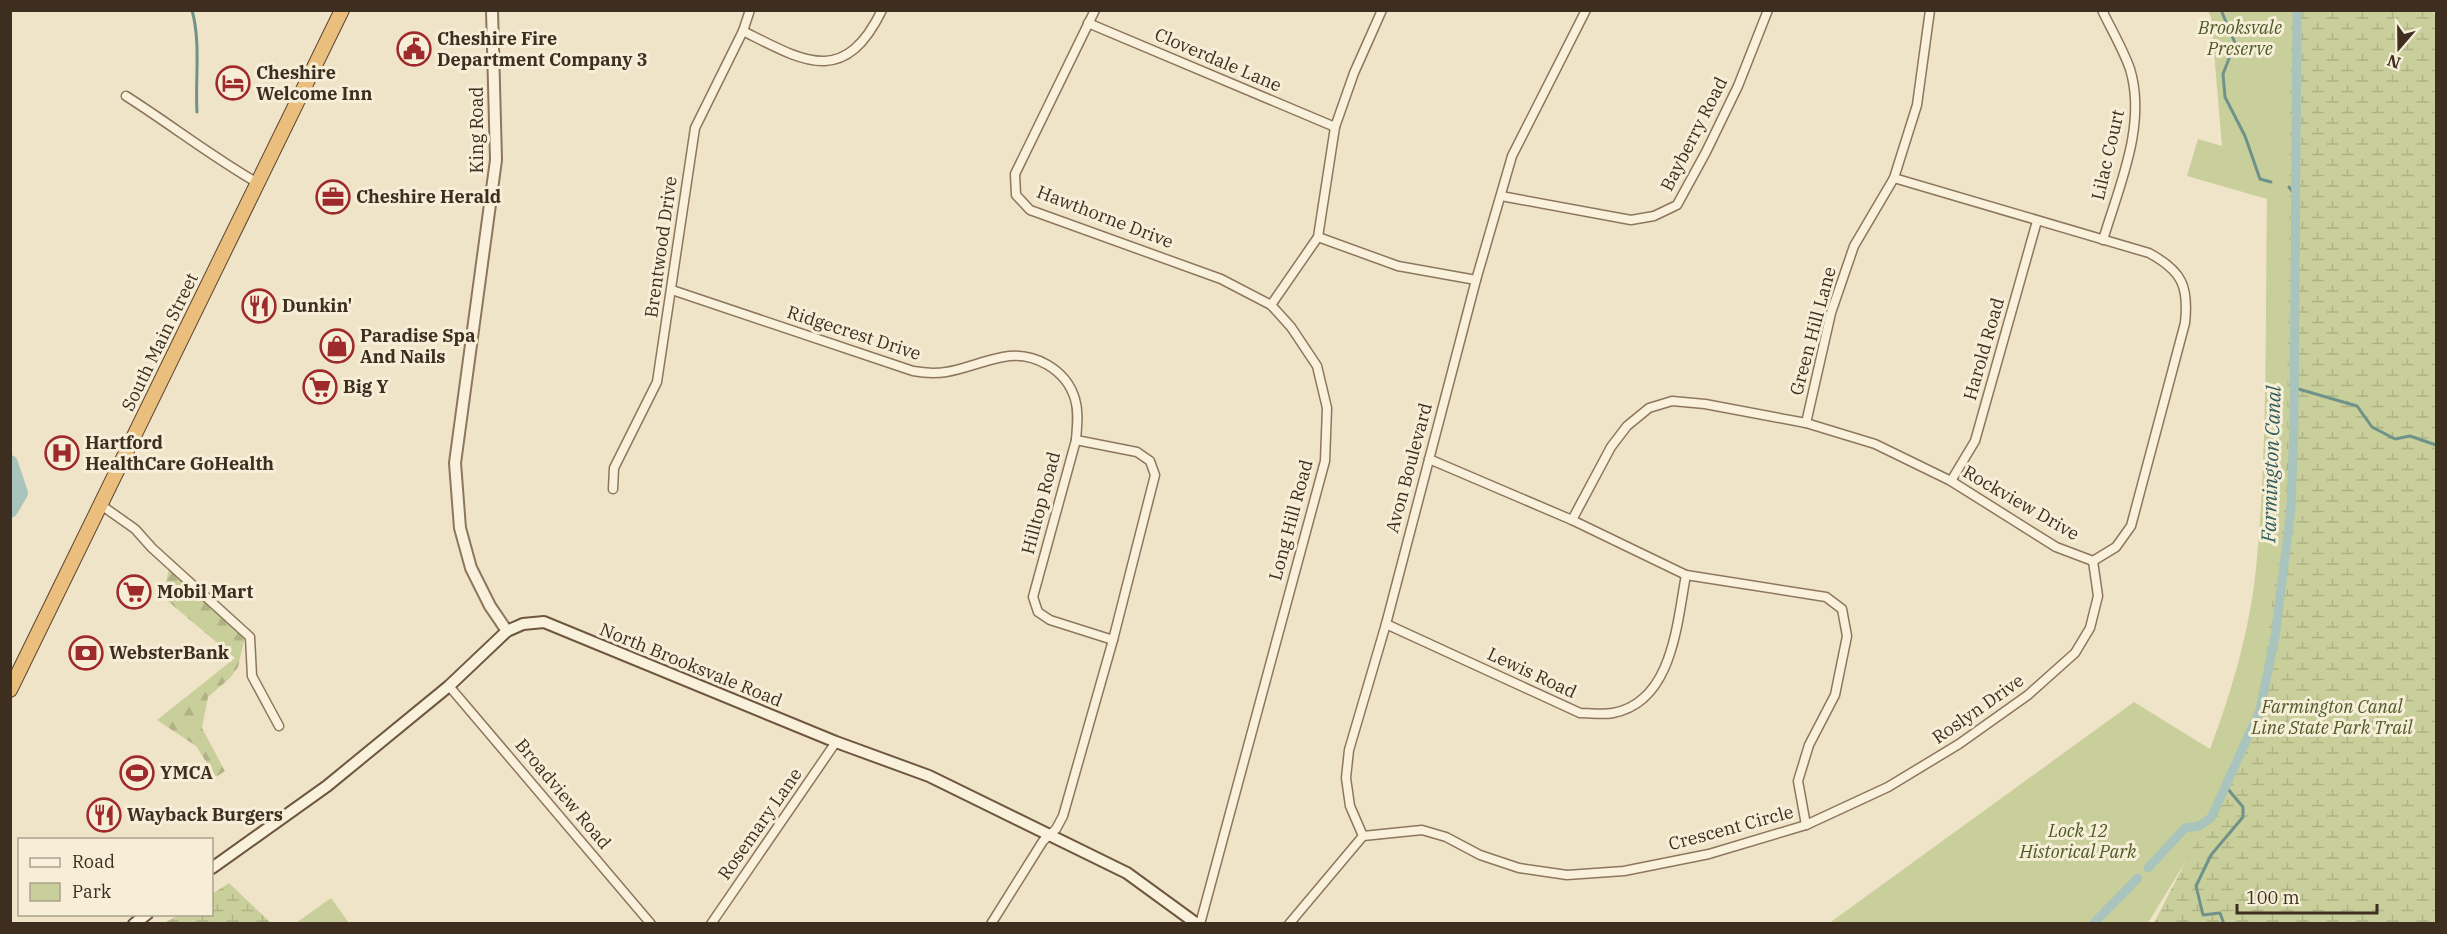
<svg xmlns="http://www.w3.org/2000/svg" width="2447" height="934" font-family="'IBM Plex Serif',serif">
<defs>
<pattern id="forest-firs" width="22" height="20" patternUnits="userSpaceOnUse" patternTransform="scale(1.5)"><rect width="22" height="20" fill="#c9cf9b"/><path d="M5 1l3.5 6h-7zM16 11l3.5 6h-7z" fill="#aeb285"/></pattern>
<pattern id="wetland-marsh" width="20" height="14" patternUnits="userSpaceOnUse" patternTransform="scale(1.5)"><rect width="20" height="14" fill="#c9cf9b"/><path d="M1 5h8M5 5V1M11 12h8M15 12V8" fill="none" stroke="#aeb285"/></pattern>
</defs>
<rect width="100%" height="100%" fill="#f0e4c8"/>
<g fill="#c9cf9b">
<path d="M2208 11H2291L2436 549 2192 851 2148 923 1828 924 2134 702 2210 749C2232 691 2250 629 2256 568 2268 448 2265 320 2267 199L2187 176 2198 139 2222 146 2211 17Z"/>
<polygon points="331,898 349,923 296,923"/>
</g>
<polygon fill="url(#forest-firs)" points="169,568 245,637 238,667 230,678 208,697 202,728 225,771 216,777 196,746 157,720 235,658 163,597"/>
<g fill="url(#wetland-marsh)">
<polygon points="2291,11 2432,10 2436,16 2436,923 2154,923 2233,769 2258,713 2284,511 2287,452"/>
<polygon points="229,883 271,923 164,923 179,915 212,914 212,894"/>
</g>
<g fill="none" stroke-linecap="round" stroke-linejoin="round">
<g stroke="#6f938a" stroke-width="3">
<path d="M192 10C201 43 195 79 197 112"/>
<polyline points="2221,10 2235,43 2223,74 2225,97 2245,136 2260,179 2271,182"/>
<polyline points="2289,187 2296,196"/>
<polyline points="2295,388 2357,406 2372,427 2395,439 2410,436 2436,445"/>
<polyline points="2224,924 2220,913 2203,915 2196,886 2211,855 2243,817 2243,807 2227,788"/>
</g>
<g stroke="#a9c4bc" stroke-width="9">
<polyline points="2148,868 2185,828 2199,826 2211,818 2260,710 2275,637 2291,509 2294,425 2297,10"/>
<polyline points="2093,924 2138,878"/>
</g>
<polyline stroke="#a9c4bc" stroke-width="16" points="10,463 20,493 10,510"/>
<defs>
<g id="minor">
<polyline points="1095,10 1015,174 1016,195 1030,210 1221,279 1271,305 1291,327 1317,366 1327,408 1325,461 1200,924"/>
<path d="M2102 10C2111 29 2123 49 2130 69 2147 125 2119 186 2103 240"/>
<polyline points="1088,23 1335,127"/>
<path d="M743 31C803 61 844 88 882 10"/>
<path d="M126 96C170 124 211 156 256 182"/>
<polyline points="1501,196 1631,220 1654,216 1677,205 1706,152 1738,86 1768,10"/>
<polyline points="1318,237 1398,266 1476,280"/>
<path d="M672 290 913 371C952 378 967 364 1003 357 1033 351 1066 369 1075 399 1079 412 1077 426 1076 440L1033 597 1038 612 1050 620 1113 640"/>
<polyline points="1271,305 1318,237 1335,127 1354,73 1382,10"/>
<polyline points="1806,423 1831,313 1854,246 1894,178 1917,105 1930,10"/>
<polyline points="1429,459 1572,520 1686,575 1826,597 1842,609 1847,636 1835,695 1809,745 1798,781 1806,825"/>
<polyline points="1951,481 1975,441 2037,221"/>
<polyline points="613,489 614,468 657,382 695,128 743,31 750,10"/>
<polyline points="101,505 135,529 152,548 250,637 252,676 279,726"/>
<path d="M1572 520 1611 447 1627 426 1649 408 1672 401 1705 404 1806 423 1875 444 1951 481 2056 547 2093 561 2116 547 2131 526 2185 323C2189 286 2182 271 2149 253L1894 178"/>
<path d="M1386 624 1580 713C1591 713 1603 715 1613 713 1673 702 1677 622 1686 575"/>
<polyline points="449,686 651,924"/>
<polyline points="1363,836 1422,830 1446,837 1480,855 1519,868 1567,875 1624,871 1709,854 1806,825 1888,787 1959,744 2028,695 2075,653 2090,628 2098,596 2093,561"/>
<polyline points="711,924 836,742"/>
<polyline points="991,924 1043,841 1056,829 1063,816 1113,640 1155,475 1150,461 1137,452 1076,440"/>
<polyline points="1289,924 1363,836 1350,806 1346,778 1349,750 1386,624 1476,280 1512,156 1586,10"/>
</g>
<polyline id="tertiary" points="492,10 496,160 455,463 460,528 471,568 490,606 507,631"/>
<g id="secondary">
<polyline points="212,868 327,786 449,686 507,631 523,624 544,622 836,742 929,776 1127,873 1197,924"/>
<polyline points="134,924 147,914"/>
</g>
<polyline id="trunk" points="10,690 342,10"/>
</defs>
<use href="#minor" stroke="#8d765c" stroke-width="11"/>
<use href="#tertiary" stroke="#8d765c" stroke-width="14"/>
<use href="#secondary" stroke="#6f573f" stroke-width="14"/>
<use href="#trunk" stroke="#5b4430" stroke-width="16"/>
<use href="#minor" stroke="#faf1dc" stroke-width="8"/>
<use href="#tertiary" stroke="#faf1dc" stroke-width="10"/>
<use href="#secondary" stroke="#faf1dc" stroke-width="10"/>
<use href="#trunk" stroke="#eabe7c" stroke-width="14"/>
</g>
<defs>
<symbol id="civic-ring" viewBox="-11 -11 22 22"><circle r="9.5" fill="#f7eed8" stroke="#9e2a2b" stroke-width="1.5"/><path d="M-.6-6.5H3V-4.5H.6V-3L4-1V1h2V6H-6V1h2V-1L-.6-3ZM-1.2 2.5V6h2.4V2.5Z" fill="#9e2a2b"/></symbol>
<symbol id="hotel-ring" viewBox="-11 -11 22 22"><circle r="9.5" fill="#f7eed8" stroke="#9e2a2b" stroke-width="1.5"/><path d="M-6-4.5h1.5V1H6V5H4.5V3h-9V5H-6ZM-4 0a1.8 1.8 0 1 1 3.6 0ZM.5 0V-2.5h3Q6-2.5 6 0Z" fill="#9e2a2b"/></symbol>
<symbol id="office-ring" viewBox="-11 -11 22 22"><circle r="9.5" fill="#f7eed8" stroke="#9e2a2b" stroke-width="1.5"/><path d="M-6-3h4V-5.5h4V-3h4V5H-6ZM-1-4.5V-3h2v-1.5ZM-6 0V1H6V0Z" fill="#9e2a2b"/></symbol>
<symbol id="restaurant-ring" viewBox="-11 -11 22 22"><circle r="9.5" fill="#f7eed8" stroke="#9e2a2b" stroke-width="1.5"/><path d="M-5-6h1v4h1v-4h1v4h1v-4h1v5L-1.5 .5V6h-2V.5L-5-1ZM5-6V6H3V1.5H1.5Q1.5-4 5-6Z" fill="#9e2a2b"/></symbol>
<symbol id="shop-ring" viewBox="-11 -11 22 22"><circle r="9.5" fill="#f7eed8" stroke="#9e2a2b" stroke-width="1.5"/><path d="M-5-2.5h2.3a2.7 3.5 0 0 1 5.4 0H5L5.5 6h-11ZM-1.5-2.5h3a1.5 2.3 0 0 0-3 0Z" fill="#9e2a2b"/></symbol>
<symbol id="supermarket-ring" viewBox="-11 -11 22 22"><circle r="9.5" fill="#f7eed8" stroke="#9e2a2b" stroke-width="1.5"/><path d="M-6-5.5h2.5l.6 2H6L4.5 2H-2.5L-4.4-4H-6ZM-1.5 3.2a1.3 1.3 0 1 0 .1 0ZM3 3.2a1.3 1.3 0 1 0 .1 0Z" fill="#9e2a2b"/></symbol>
<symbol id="hospital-ring" viewBox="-11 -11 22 22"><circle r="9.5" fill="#f7eed8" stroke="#9e2a2b" stroke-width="1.5"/><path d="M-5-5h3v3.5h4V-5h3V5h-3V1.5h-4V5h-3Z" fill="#9e2a2b"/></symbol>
<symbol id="bank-ring" viewBox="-11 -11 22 22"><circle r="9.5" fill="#f7eed8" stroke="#9e2a2b" stroke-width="1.5"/><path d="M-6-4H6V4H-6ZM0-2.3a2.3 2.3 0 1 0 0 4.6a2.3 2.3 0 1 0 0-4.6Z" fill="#9e2a2b"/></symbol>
<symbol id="stadium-ring" viewBox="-11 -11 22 22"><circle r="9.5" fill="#f7eed8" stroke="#9e2a2b" stroke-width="1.5"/><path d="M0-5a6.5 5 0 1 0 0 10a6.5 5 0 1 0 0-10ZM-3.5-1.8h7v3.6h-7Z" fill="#9e2a2b"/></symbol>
</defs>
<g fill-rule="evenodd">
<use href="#civic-ring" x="395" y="30" width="38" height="38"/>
<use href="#hotel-ring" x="214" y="64" width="38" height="38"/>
<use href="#office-ring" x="314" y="178" width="38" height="38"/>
<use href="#restaurant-ring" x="240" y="287" width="38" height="38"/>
<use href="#shop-ring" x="318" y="327" width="38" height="38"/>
<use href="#supermarket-ring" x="301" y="368" width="38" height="38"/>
<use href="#hospital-ring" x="43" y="434" width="38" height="38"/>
<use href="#supermarket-ring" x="115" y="573" width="38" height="38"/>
<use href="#bank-ring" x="67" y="634" width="38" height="38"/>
<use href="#stadium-ring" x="118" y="754" width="38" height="38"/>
<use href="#restaurant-ring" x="85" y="796" width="38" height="38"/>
</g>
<g text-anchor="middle" stroke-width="6" stroke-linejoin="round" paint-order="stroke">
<g font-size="18" font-style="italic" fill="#4d5a26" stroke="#f7eed8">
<text x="2240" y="34">Brooksvale<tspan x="2240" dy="21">Preserve</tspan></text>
<text x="2332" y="713">Farmington Canal<tspan x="2332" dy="21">Line State Park Trail</tspan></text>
<text x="2078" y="837">Lock 12<tspan x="2078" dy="21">Historical Park</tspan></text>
</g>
<g font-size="18" font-weight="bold" fill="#3d2e20" stroke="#f7eed8" text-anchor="start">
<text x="437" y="45">Cheshire Fire<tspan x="437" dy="21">Department Company 3</tspan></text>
<text x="256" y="79">Cheshire<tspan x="256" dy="21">Welcome Inn</tspan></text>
<text x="356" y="203">Cheshire Herald</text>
<text x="282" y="312">Dunkin'</text>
<text x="360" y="342">Paradise Spa<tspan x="360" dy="21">And Nails</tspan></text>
<text x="343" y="393">Big Y</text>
<text x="85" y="449">Hartford<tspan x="85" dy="21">HealthCare GoHealth</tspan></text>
<text x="157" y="598">Mobil Mart</text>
<text x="109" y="659">WebsterBank</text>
<text x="160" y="779">YMCA</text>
<text x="127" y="821">Wayback Burgers</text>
</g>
<g font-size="18" fill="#3d2e20" stroke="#f7eed8">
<text transform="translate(1218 60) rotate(23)" y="6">Cloverdale Lane</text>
<text transform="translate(477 130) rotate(-90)" y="6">King Road</text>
<text transform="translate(1694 134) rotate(-63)" y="6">Bayberry Road</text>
<text transform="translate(2108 155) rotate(-77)" y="6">Lilac Court</text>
<text transform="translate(1105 217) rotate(21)" y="6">Hawthorne Drive</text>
<text transform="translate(661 247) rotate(-82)" y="6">Brentwood Drive</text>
<text transform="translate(1813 331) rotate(-75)" y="6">Green Hill Lane</text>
<text transform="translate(854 333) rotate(18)" y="6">Ridgecrest Drive</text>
<text transform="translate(160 342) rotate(-64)" y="6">South Main Street</text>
<text transform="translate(1984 349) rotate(-74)" y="6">Harold Road</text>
<text transform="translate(1409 468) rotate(-75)" y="6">Avon Boulevard</text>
<text transform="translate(1041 503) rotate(-75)" y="6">Hilltop Road</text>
<text transform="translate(2021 503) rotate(30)" y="6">Rockview Drive</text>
<text transform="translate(1291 520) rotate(-75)" y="6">Long Hill Road</text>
<text transform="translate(691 665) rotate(22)" y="6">North Brooksvale Road</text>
<text transform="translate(1532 673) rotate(25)" y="6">Lewis Road</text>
<text transform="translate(1978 709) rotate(-35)" y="6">Roslyn Drive</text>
<text transform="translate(563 794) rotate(50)" y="6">Broadview Road</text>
<text transform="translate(760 824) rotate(-55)" y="6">Rosemary Lane</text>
<text transform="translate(1731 828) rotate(-15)" y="6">Crescent Circle</text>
</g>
<g font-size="20" font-style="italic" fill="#2f5d5a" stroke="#f7eed8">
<text transform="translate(2271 464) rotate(-88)" y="7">Farmington Canal</text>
</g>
</g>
<rect width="2447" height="934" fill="none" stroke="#3d2e20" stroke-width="24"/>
<rect x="18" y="838" width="195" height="78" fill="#f7eed8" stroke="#ada18e" stroke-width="1.5"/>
<rect x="30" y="858" width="30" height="9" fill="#faf1dc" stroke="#ada18e" stroke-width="1.5"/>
<text x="72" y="868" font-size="18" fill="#3d2e20">Road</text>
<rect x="30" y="883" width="30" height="18" fill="#c9cf9b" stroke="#ada18e" stroke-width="1.5"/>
<text x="72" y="898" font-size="18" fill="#3d2e20">Park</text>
<g transform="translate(2399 48) rotate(200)" stroke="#f7eed8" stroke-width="4.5" paint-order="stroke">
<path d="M0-4.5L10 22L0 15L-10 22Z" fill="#3d2e20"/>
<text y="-9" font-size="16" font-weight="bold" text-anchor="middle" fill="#3d2e20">N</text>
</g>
<path d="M2237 904v9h140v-9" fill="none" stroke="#3d2e20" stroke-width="3"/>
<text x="2246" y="904" font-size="18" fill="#3d2e20" stroke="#f7eed8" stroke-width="4.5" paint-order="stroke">100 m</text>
</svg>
